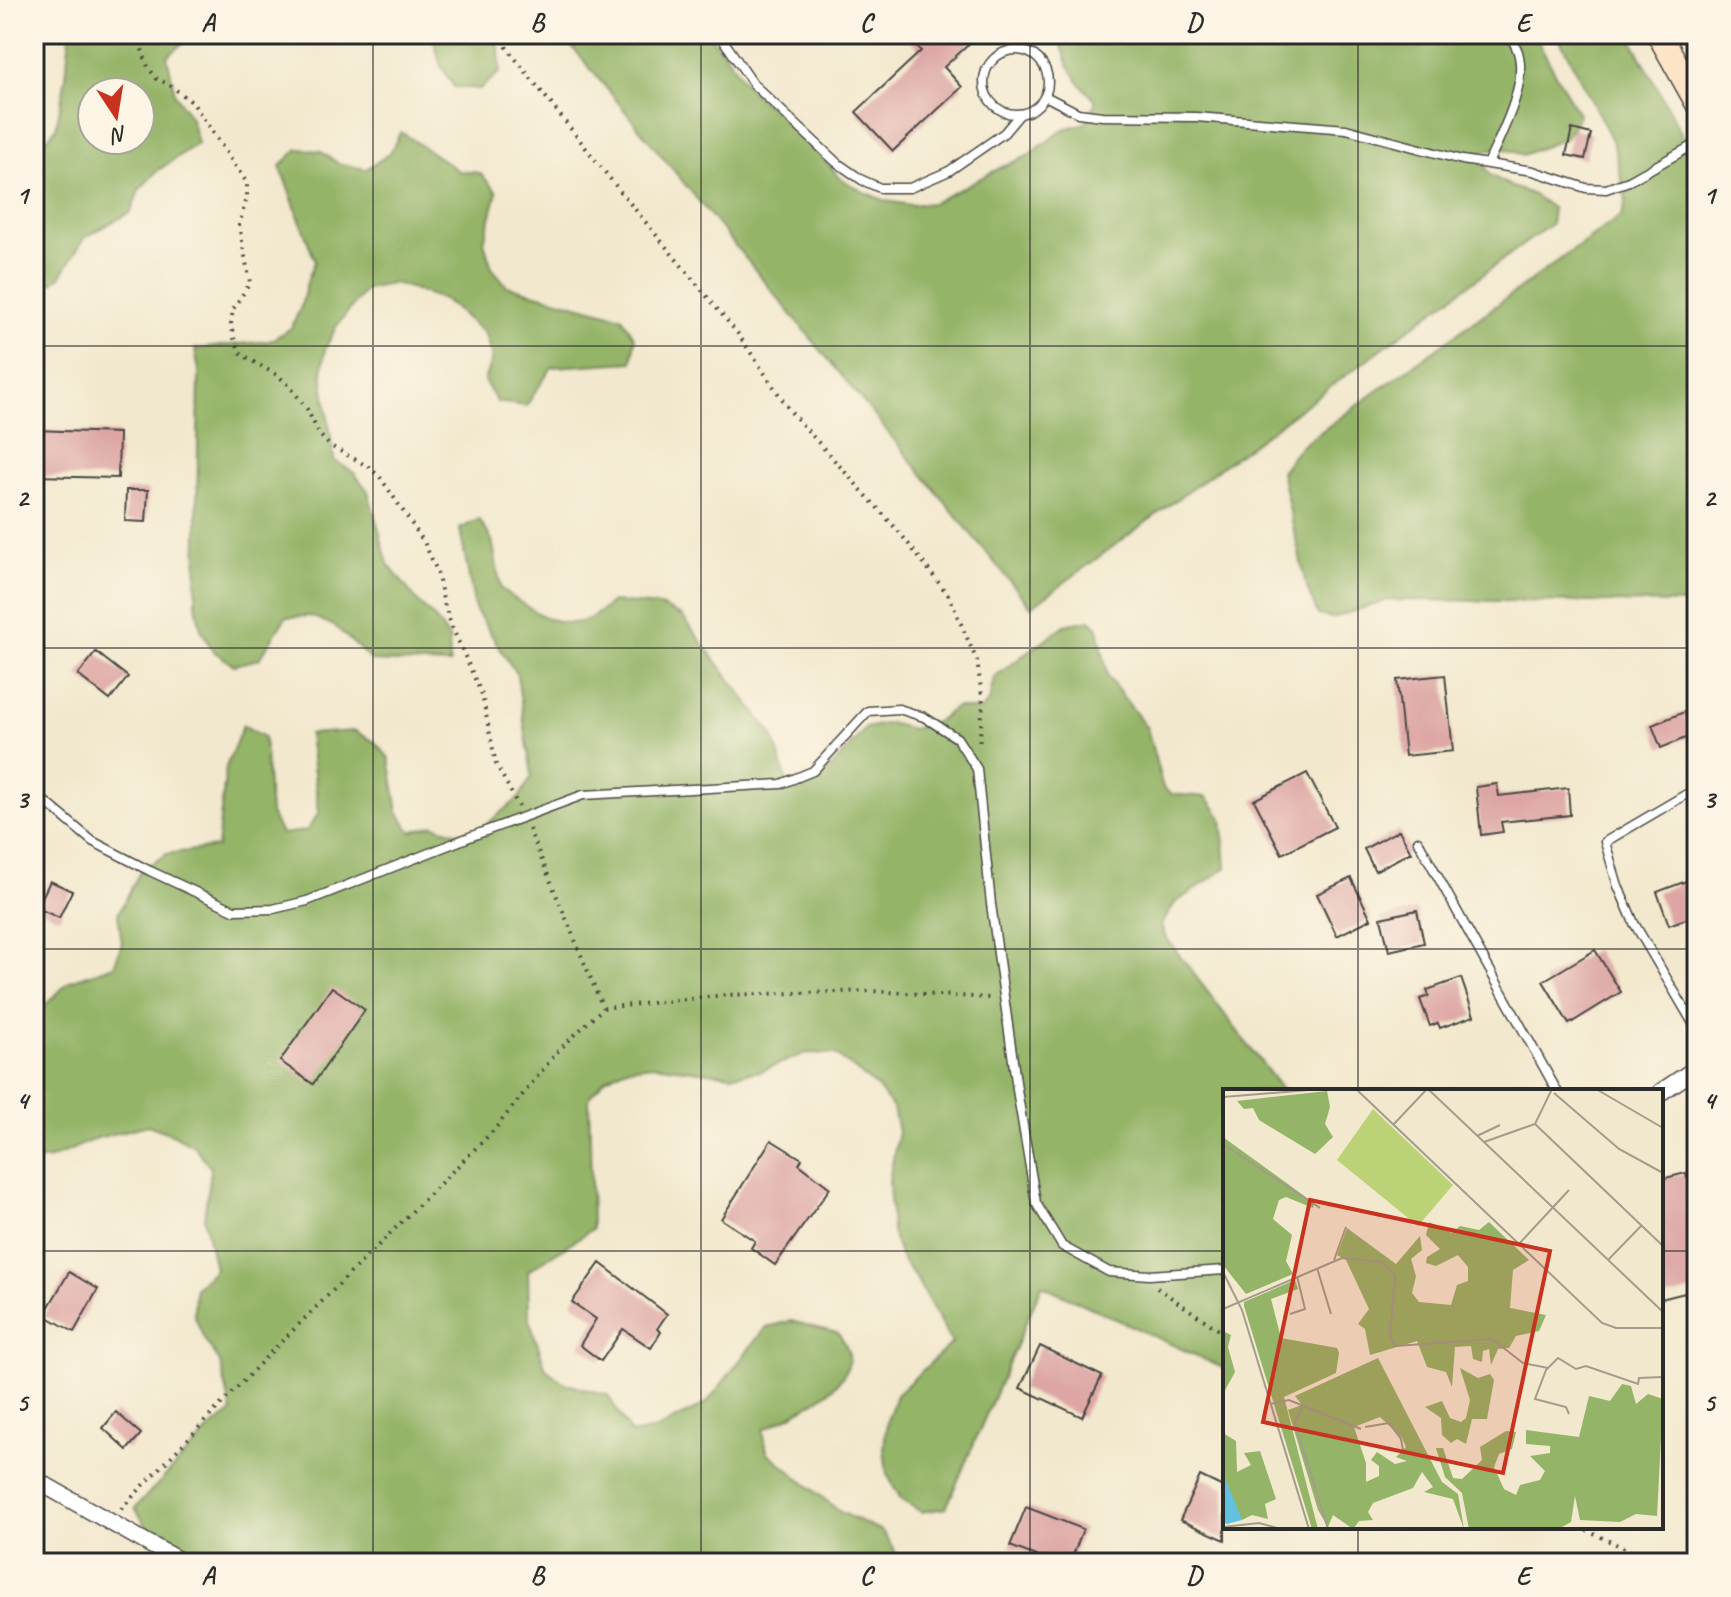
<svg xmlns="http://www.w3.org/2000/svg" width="1731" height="1597" font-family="Caveat,sans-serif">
<rect width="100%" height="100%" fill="#fcf5e5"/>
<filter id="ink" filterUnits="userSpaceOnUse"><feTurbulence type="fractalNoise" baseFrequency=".0125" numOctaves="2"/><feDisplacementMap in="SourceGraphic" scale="16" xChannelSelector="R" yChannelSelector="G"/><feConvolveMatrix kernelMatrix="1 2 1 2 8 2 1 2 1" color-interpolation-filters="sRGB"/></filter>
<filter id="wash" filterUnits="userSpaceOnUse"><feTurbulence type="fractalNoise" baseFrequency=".006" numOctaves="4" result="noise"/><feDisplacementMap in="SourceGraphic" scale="32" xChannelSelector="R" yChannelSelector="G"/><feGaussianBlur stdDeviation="1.8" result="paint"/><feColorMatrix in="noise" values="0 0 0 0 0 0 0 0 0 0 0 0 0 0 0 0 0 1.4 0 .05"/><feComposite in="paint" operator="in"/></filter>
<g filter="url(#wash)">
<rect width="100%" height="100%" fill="#f2e8cd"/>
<g fill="#94b467" stroke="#607049" stroke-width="2" fill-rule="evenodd">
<path d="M70 34H191L187 40 167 56 175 94 191 119 198 143 157 171 139 190 131 212 85 237 60 277 41 291 34 294V149L41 146 56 128 66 77ZM140 92V140H92V92Z"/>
<polygon points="432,34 491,34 499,47 500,72 480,89 454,87 441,66"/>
<polygon points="562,34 707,34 724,52 752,93 791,122 841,179 864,192 886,201 910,205 933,203 1004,166 1026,157 1064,129 1086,123 1096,101 1080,84 1068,64 1058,34 1534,34 1579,116 1566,138 1523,155 1500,147 1478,153 1489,174 1512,187 1534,195 1553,209 1551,224 1031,607"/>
<polygon points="1557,34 1629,34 1697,163 1697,603 1388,600 1333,618 1318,615 1306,585 1281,471 1301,446 1622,215 1626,200 1613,142"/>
<polygon points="401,132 459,171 480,173 497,192 484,242 492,268 507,286 622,317 635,338 632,362 552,367 526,406 497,402 484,381 492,358 485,334 445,300 395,283 366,289 336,327 325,349 322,373 334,460 354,473 368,491 388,564 418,602 436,620 449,638 450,664 372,661 335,626 311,616 286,617 259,659 234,665 212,650 201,629 196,605 199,371 195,349 270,341 291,328 301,307 307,282 315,261 280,166 298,149 320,151 339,164 366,169 389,154"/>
<path d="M479 519 492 540 501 589C526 606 561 636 592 617 599 613 606 607 612 602L660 606 682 616 773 736 789 788 824 776 866 728 889 723 912 729 936 722 956 707 980 711 989 702 994 677 1065 625 1090 620 1098 628 1108 677 1147 728 1163 788 1171 794 1207 797 1222 818 1226 868 1175 903 1161 925 1165 936 1283 1091H1225V1369L1042 1285 946 1508 921 1512 901 1499 887 1474 884 1447 887 1421 896 1395 952 1343 916 1278 901 1258 892 1232 889 1181 898 1132 893 1108 878 1088 835 1054 807 1053 761 1071 732 1075 653 1065 626 1068 605 1079 589 1097 592 1229 528 1271 529 1319 546 1369 564 1383 608 1395 631 1434 657 1429 706 1404 766 1327 791 1321 838 1333C842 1339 848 1348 849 1355 852 1390 789 1415 763 1430L767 1452 840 1512 882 1531 895 1551 897 1563H217L173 1538 148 1529 135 1508 212 1427 232 1412 220 1362 204 1339 194 1314 195 1288 215 1269 204 1218 211 1169 195 1147 174 1135 148 1125 97 1138 50 1159 34 1161V1016L70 981 114 966 122 943 118 914 141 870 167 854 217 847 226 767 243 725 264 737 270 813 281 834 306 831 319 813 309 734 355 731 375 742 389 758 398 812 411 832 433 825 458 833 483 827 519 798 532 776 517 675 475 609 460 529Z"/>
</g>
<g id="blocks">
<g fill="#dda6a4">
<polygon points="905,34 980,34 944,67 962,87 893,151 856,112 921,51"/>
<polygon points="1572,129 1591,134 1585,159 1566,155"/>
<polygon points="34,430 119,433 118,478 34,476"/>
<polygon points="126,490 148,490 146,522 125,521"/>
<polygon points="96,652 128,677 110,700 78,675"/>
<polygon points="1445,675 1453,751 1405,756 1397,680"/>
<polygon points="1684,712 1693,735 1661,748 1652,725"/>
<polygon points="1307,773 1335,827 1282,854 1254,800"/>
<polygon points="1497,784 1499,796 1568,788 1570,815 1501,822 1503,832 1481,835 1476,787"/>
<polygon points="1399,830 1411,852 1375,871 1364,849"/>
<polygon points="1697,877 1697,915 1669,925 1657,892"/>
<polygon points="1351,878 1371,919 1337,936 1317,894"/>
<polygon points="50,881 72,891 59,918 37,908"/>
<polygon points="1417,910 1424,943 1389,951 1381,918"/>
<polygon points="1595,950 1621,992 1569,1024 1543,981"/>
<polygon points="1461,978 1474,1016 1440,1028 1438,1023 1430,1026 1420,999 1429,996 1427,990"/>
<polygon points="332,987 365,1010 313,1084 280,1061"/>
<polygon points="771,1140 802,1159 799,1164 830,1188 775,1265 751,1248 755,1241 721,1219"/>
<polygon points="1686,1173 1687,1178 1697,1176 1697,1290 1661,1299 1661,1179"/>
<polygon points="600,1263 667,1314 657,1329 661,1332 651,1348 623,1329 601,1361 580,1345 596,1319 572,1302"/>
<polygon points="69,1272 98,1289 74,1332 44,1315"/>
<polygon points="1040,1346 1102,1376 1082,1417 1020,1388"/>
<polygon points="116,1412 141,1434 127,1450 103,1428"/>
<polygon points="1200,1476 1225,1488 1225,1540 1180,1520"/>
<polygon points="1026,1507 1083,1529 1070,1563 1054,1563 1010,1546"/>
</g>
</g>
</g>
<g filter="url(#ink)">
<use href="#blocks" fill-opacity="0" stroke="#494743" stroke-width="2"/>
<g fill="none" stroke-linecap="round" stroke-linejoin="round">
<defs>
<g id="service">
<polyline points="719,34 754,85 836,162 862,180 880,188 910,188 949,171 1004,133 1020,114"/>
<circle cx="1016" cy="82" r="32"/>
<polyline points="1045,96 1078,113 1102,116 1196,117 1346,129 1462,160 1533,171 1586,188 1606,189 1629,181 1697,143"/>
<path d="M1488 164C1501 133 1528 86 1518 52 1516 46 1512 40 1510 34"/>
<polyline points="1697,788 1605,842 1618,886 1634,923 1697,1030"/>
<polyline points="34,795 48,804 92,841 150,871 234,910 273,909 307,901 472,836 583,795 781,784 813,771 868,711 899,709 924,717 957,738 977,769 991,904 1018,1096 1036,1203 1062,1246 1109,1272 1149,1275 1225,1270"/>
<polyline points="1418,841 1557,1091"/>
</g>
<g id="minor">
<polyline points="1661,1092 1697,1068"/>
<polyline points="34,1479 183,1563"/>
<polyline points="1654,1562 1658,1563"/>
</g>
<polyline id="secondary" points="1659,34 1697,102"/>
</defs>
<use href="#service" stroke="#494743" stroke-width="11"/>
<use href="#minor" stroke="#494743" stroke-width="19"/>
<use href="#secondary" stroke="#494743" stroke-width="27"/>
<g stroke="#494743" stroke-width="4" stroke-dasharray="2 6" stroke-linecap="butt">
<polyline points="140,34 139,41 148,67 157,79 170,85 193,103 247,183 247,197 239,225 250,283 233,309 231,324 234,338 240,352 252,361 277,375 289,385 307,409 319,434 329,445 369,467 380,477 424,542 437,571 443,600 452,627 482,695 496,764 519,807"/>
<polyline points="496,34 619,190 738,334 790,411 900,533 949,596 977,661 983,703 979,747"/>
<polyline points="529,829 603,1008"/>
<polyline points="1157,1288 1225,1334"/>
<polyline points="121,1509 271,1352 494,1130 558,1051 603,1008 725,995 872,991 990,998"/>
<polyline points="1579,1527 1637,1554"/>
</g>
<use href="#service" stroke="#fff" stroke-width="8"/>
<use href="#minor" stroke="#fff" stroke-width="16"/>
<use href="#secondary" stroke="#fee4c6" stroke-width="24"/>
</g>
</g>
<path fill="none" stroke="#2b2b2b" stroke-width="2" stroke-opacity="0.55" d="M373 34V1563M701 34V1563M1030 34V1563M1358 34V1091M34 346H1697M34 648H1697M34 949H1697M34 1251H1225M1661 1251H1697M1358 1527V1563"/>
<g transform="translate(1223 1089)">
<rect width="440" height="440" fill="#f2e8cd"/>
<path d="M150 20 230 96 195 137 114 71Z" fill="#bbd276"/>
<path d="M104 2 107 18 102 35 110 48 92 65 36 31 30 19 21 20 14 12ZM0 48 91 114 90 119 63 108 56 111 50 130 69 146 63 172 70 185 23 205 0 176ZM206 133 229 144 237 137 256 141 266 133 306 171 290 181 287 219 323 226 316 242 293 247 286 259 275 260 268 276 266 260 260 262 259 273 250 270 248 257 232 258 229 298 223 283 204 278 194 252 147 266 142 240 135 235 146 220 123 171 114 166 124 139 173 175 197 147 199 161 188 170 193 187 189 204 196 213 228 216 234 196 245 192V178L235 166 213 177 203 174 204 168 217 160 203 146ZM72 191 75 200 48 210 58 249 114 259 116 264 113 284 61 308 95 440H89L21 217V213ZM0 242 8 246 5 258 12 283 0 305ZM155 269 219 393 235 405 241 440 230 410 201 403 210 398 199 383 190 399 150 414 145 423 150 431 136 432 130 440 110 426 105 438 95 421 65 321 79 316 72 307ZM157 328 179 349 183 358 173 368 184 372 172 375 154 363 148 371 156 377V387L143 393V374L131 338ZM237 279 255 289 267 285 271 291 264 330H249L243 355 234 350 228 354 219 346 218 329 202 318 219 312 227 329 238 333 243 329 247 311ZM399 295 408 297 413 315 425 305 440 310 434 427 413 425 397 433 357 431 352 407 348 433 339 438 246 440 239 404 222 388 213 359H220L230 389 239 390 259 371 257 358 283 342 293 343 289 360 276 365 271 378 281 400 293 406 297 396 317 391 322 382 307 367 327 364V357L303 355V341L356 348 366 307 387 312ZM0 344 13 352 14 383 28 376 21 364 37 362 53 410 42 415 45 430 29 426 19 431 9 413 0 384Z" fill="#94b467" fill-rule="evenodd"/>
<path d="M0 384 19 431 4 435 0 433Z" fill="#61c1df"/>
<path fill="none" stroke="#a29c8c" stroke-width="2" d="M133 0 379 234 393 239H440M205 0 440 223M373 0 440 39M331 4 396 60 440 84M0 8 98 0M312 35 440 157M170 36 204 0M254 47 277 36M261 53 312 35 329 0M0 55 97 119M295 156 346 101M111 171 123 138M385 171 419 136M94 179 108 225M0 183 19 221 86 440M0 220 119 169 158 173 172 186 167 249 173 257 269 250 300 274 325 279M67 225 82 220 74 187M47 315 66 311 138 340M79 317 72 335 105 440M346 325 343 318 312 310 323 281 335 269 353 280 363 277 415 295 416 289 440 288M142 338 166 334 178 350 181 367M0 438 36 434 58 440"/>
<path fill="#c8321e" fill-opacity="0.15" stroke="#c8321e" stroke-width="4" d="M87 111 327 162 280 384 40 333Z"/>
<rect width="440" height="440" fill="none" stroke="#2b2b2b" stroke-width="4"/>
</g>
<rect width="1731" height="1597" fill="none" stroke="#fcf5e5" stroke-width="88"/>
<g transform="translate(116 116) rotate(168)"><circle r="38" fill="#fcf5e5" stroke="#a8a49b" stroke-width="2"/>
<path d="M0-6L14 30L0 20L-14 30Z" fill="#c8321e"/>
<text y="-12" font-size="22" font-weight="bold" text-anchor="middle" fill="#2b2b2b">N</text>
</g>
<rect x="44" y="44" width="1643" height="1509" fill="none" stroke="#2b2b2b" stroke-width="3"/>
<g font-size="26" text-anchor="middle" font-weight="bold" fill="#2b2b2b">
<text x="208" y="31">A</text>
<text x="537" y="31">B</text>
<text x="866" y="31">C</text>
<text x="1194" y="31">D</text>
<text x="1523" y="31">E</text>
<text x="22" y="204">1</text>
<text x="1709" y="204">1</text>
<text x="22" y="506">2</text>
<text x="1709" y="506">2</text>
<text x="22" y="808">3</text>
<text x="1709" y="808">3</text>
<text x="22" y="1109">4</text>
<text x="1709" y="1109">4</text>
<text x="22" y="1411">5</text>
<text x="1709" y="1411">5</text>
<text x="208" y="1584">A</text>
<text x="537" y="1584">B</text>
<text x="866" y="1584">C</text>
<text x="1194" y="1584">D</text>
<text x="1523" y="1584">E</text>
</g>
</svg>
